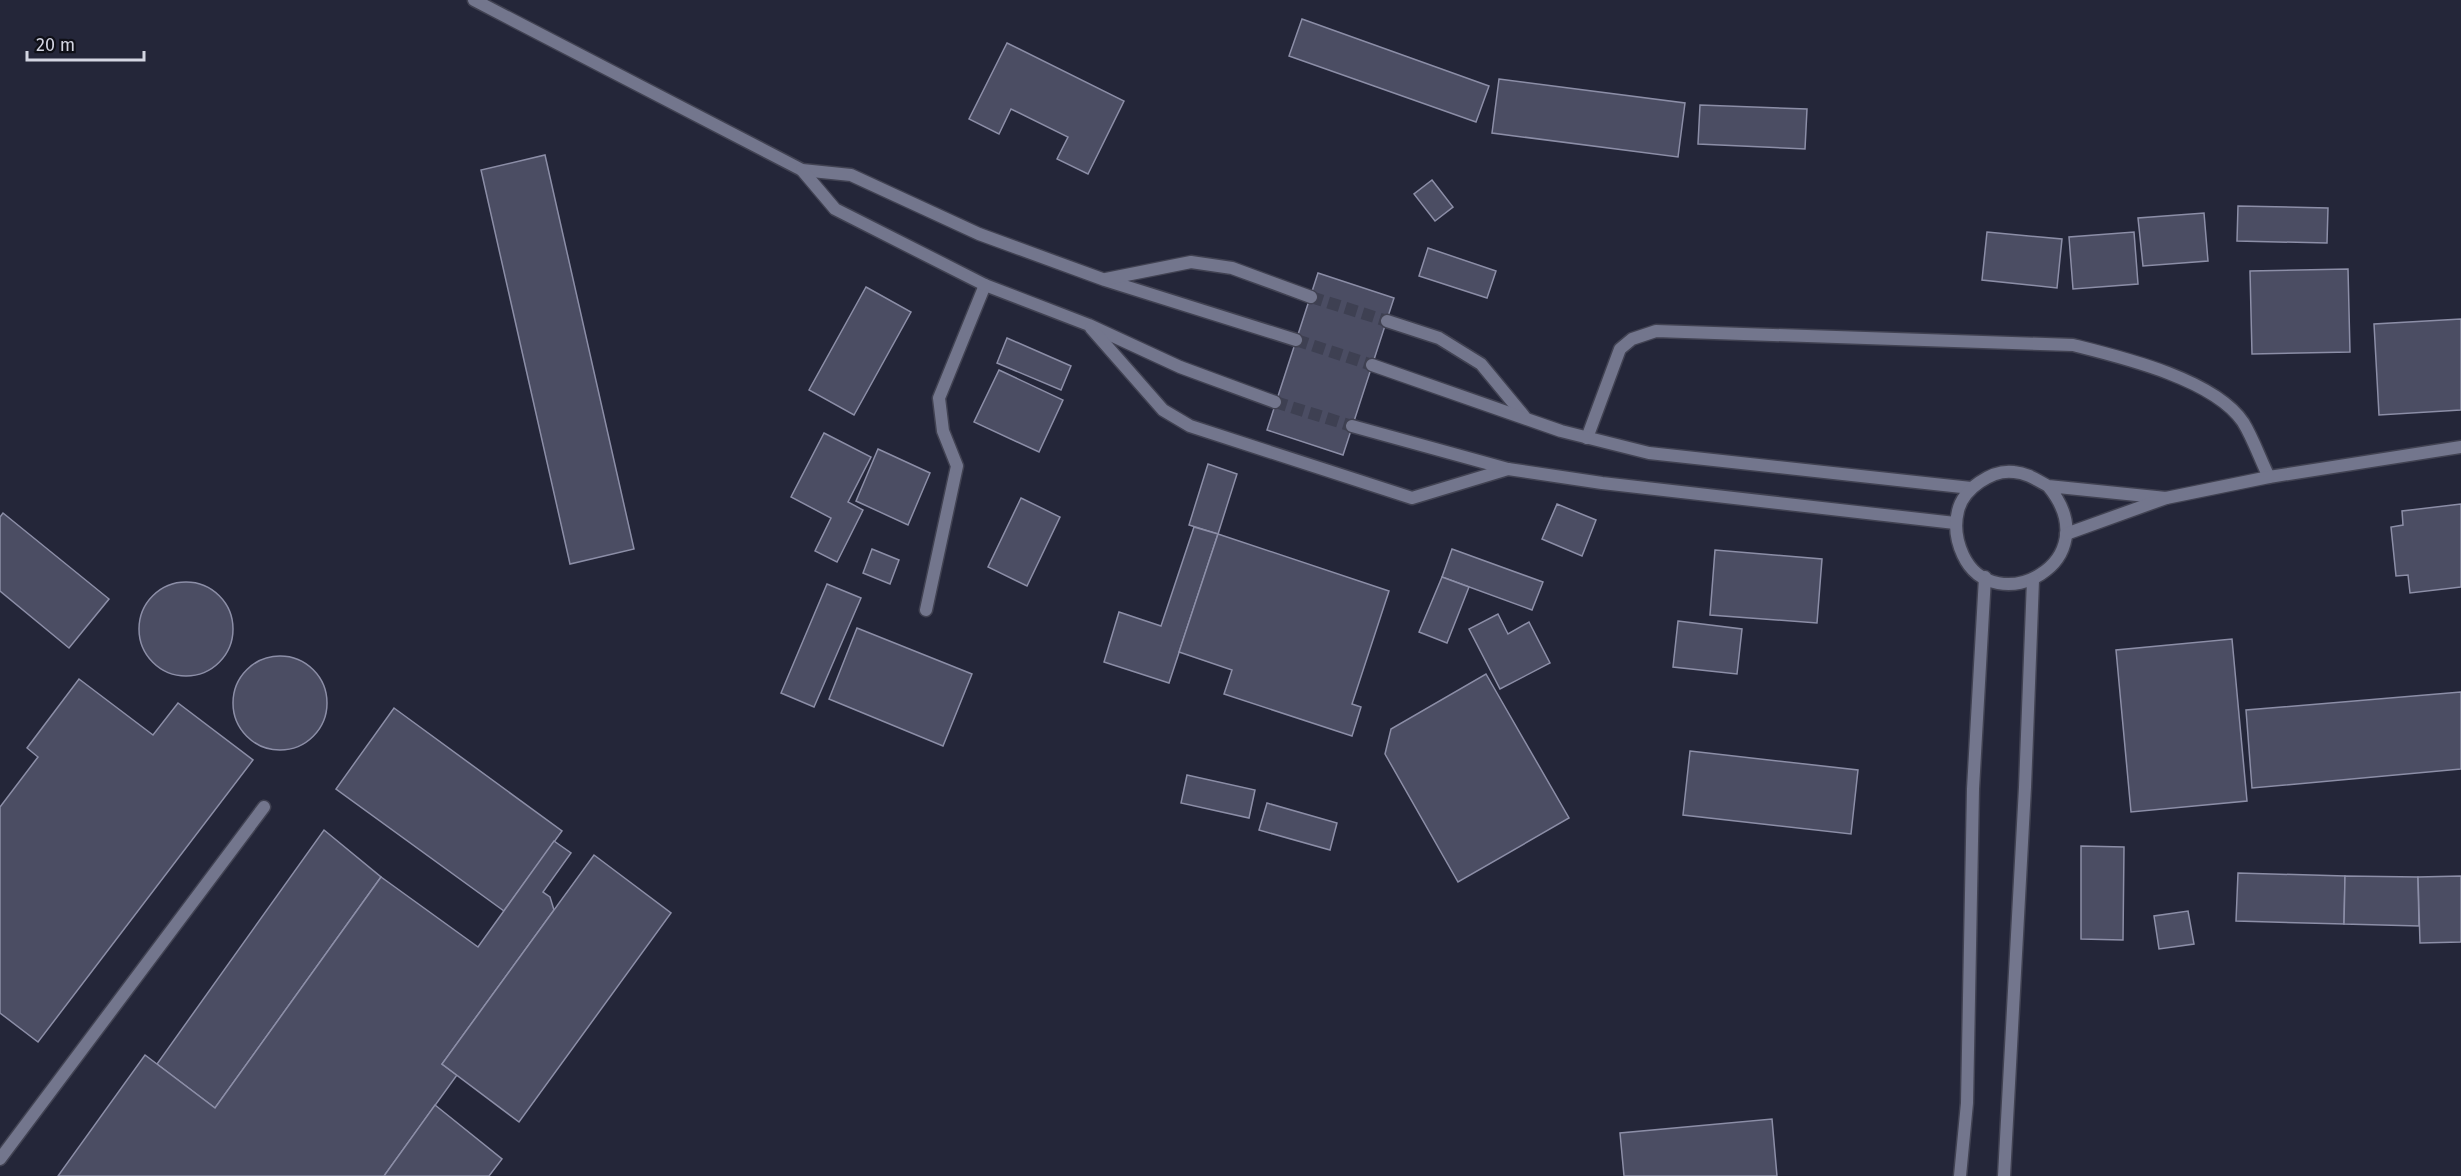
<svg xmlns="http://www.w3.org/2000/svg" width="2461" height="1176" font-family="'Fira Sans',sans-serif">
<rect width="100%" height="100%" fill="#242639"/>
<g fill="#4b4d63" stroke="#8c8ea7" stroke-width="1.5">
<polygon points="1302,19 1489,86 1476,122 1289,56"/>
<polygon points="1007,43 1124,101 1088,174 1057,159 1068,137 1011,109 999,134 969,119"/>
<polygon points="1499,79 1685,103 1678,157 1492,133"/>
<polygon points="1700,105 1807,109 1805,149 1698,144"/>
<polygon points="545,155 634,549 570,564 481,170"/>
<polygon points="1432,180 1453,207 1435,221 1414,194"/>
<polygon points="2238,206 2328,208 2327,243 2237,241"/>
<polygon points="2204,213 2208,261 2143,266 2138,218"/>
<polygon points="1987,232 2062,239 2057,288 1982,280"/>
<polygon points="2134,232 2138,284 2073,289 2069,237"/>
<polygon points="1428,248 1496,271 1487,298 1419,276"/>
<polygon points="2348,269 2350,352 2252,354 2250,271"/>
<polygon points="1318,273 1394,298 1343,455 1267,430"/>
<polygon points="866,287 911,312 854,415 809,390"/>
<polygon points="2461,319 2461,410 2379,415 2374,324"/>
<polygon points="1007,338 1071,366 1061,390 997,363"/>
<polygon points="999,370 1063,400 1039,452 974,422"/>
<polygon points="824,433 871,457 848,502 863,510 837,562 815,551 831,518 791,497"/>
<polygon points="878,449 930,473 908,525 856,501"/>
<polygon points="1208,464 1237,474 1218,534 1189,525"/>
<polygon points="1021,498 1060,517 1027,586 988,567"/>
<polygon points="1557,504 1596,520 1582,556 1542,539"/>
<polygon points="2461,504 2461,587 2410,593 2408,575 2396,576 2391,527 2403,525 2402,511"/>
<polygon points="3,513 109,599 69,648 0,591 0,517"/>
<polygon points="1194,527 1218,534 1169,683 1104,662 1119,612 1161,626"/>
<polygon points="1218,534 1389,591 1352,704 1361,707 1352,736 1224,694 1232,670 1179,652"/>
<polygon points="872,549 899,560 890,584 863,573"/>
<polygon points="1452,549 1543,582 1532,610 1442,577"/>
<polygon points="1715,550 1822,559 1817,623 1710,615"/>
<polygon points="1442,577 1469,587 1447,643 1419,632"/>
<circle cx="186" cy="629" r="47"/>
<polygon points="827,584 861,598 814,707 781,693"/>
<polygon points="1498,614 1508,634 1529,622 1550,663 1500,689 1469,629"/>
<polygon points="1678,621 1742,629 1737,674 1673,667"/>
<polygon points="857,628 972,674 943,746 829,699"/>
<polygon points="2232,639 2247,801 2131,812 2116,650"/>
<circle cx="280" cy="703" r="47"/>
<polygon points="1486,674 1569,818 1458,882 1385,754 1391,729"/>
<polygon points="79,679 153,735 178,703 253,760 38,1042 0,1013 0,807 38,757 27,748"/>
<polygon points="2461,692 2461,769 2252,788 2246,710"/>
<polygon points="394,708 562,831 504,911 336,789"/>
<polygon points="1690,751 1858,770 1851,834 1683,815"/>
<polygon points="1187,775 1255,790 1249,818 1181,803"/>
<polygon points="1267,803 1337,823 1330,850 1259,830"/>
<polygon points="324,830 381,877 215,1108 157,1064"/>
<polygon points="554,841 571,853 543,892 550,897 554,910 442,1064 457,1075 384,1176 58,1176 145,1055 215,1108 381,877 478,947"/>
<polygon points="2081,846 2124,847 2123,940 2081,939"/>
<polygon points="594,855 671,913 519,1122 442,1064"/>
<polygon points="2238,873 2345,876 2344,924 2236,921"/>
<polygon points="2345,876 2418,877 2419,926 2344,924"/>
<polygon points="2461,876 2461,942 2420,943 2418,877"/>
<polygon points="2188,911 2194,944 2159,949 2154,916"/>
<polygon points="435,1105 502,1159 489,1176 384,1176"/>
<polygon points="1772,1119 1777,1176 1624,1176 1620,1133"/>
</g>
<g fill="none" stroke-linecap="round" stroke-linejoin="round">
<g stroke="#3e4052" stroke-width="12" stroke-dasharray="12 6" stroke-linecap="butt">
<polyline points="1311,297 1387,321"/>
<polyline points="1296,340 1372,365"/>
<polyline points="1275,402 1352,426"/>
</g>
<defs>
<g id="lane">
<path d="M1587 438 1620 349 1632 339 1656 331 2073 345C2121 357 2214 379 2243 422 2253 438 2260 459 2269 477"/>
<polyline points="926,610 957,466 943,431 939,398 985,285"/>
<polyline points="0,1159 264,807"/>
</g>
<g id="street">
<polyline points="474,0 802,170 851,175 979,234 1105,280 1296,340"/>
<polyline points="802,170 835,209 985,285 1089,325 1180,367 1275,402"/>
<polyline points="1106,279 1191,262 1232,268 1311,297"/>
<polyline points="1387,321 1439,338 1481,364 1524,416"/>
<polyline points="1091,328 1163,410 1190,426 1412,498 1508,469"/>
<polyline points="1372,365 1561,431 1649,453 1971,488"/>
<polyline points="1352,426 1508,469 1602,483 1955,523"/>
<path d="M2048 486C2111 562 1994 622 1963 555 1956 540 1954 527 1958 511 1963 489 1992 469 2014 472 2027 473 2037 480 2048 486L2166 498"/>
<polyline points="2066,534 2166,498 2269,477 2461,447"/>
<polyline points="1960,1176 1967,1103 1973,789 1985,577"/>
<polyline points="2004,1176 2025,787 2033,580"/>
</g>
</defs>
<use href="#lane" stroke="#414252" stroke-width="15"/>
<use href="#street" stroke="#414252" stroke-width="15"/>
<use href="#lane" stroke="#73768d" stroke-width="12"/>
<use href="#street" stroke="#73768d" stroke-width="12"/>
</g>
<path d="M27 51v9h117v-9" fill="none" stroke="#d3d5e2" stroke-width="3"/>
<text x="36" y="51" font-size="18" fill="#d3d5e2" stroke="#0f1018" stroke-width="4.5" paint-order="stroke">20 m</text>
</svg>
